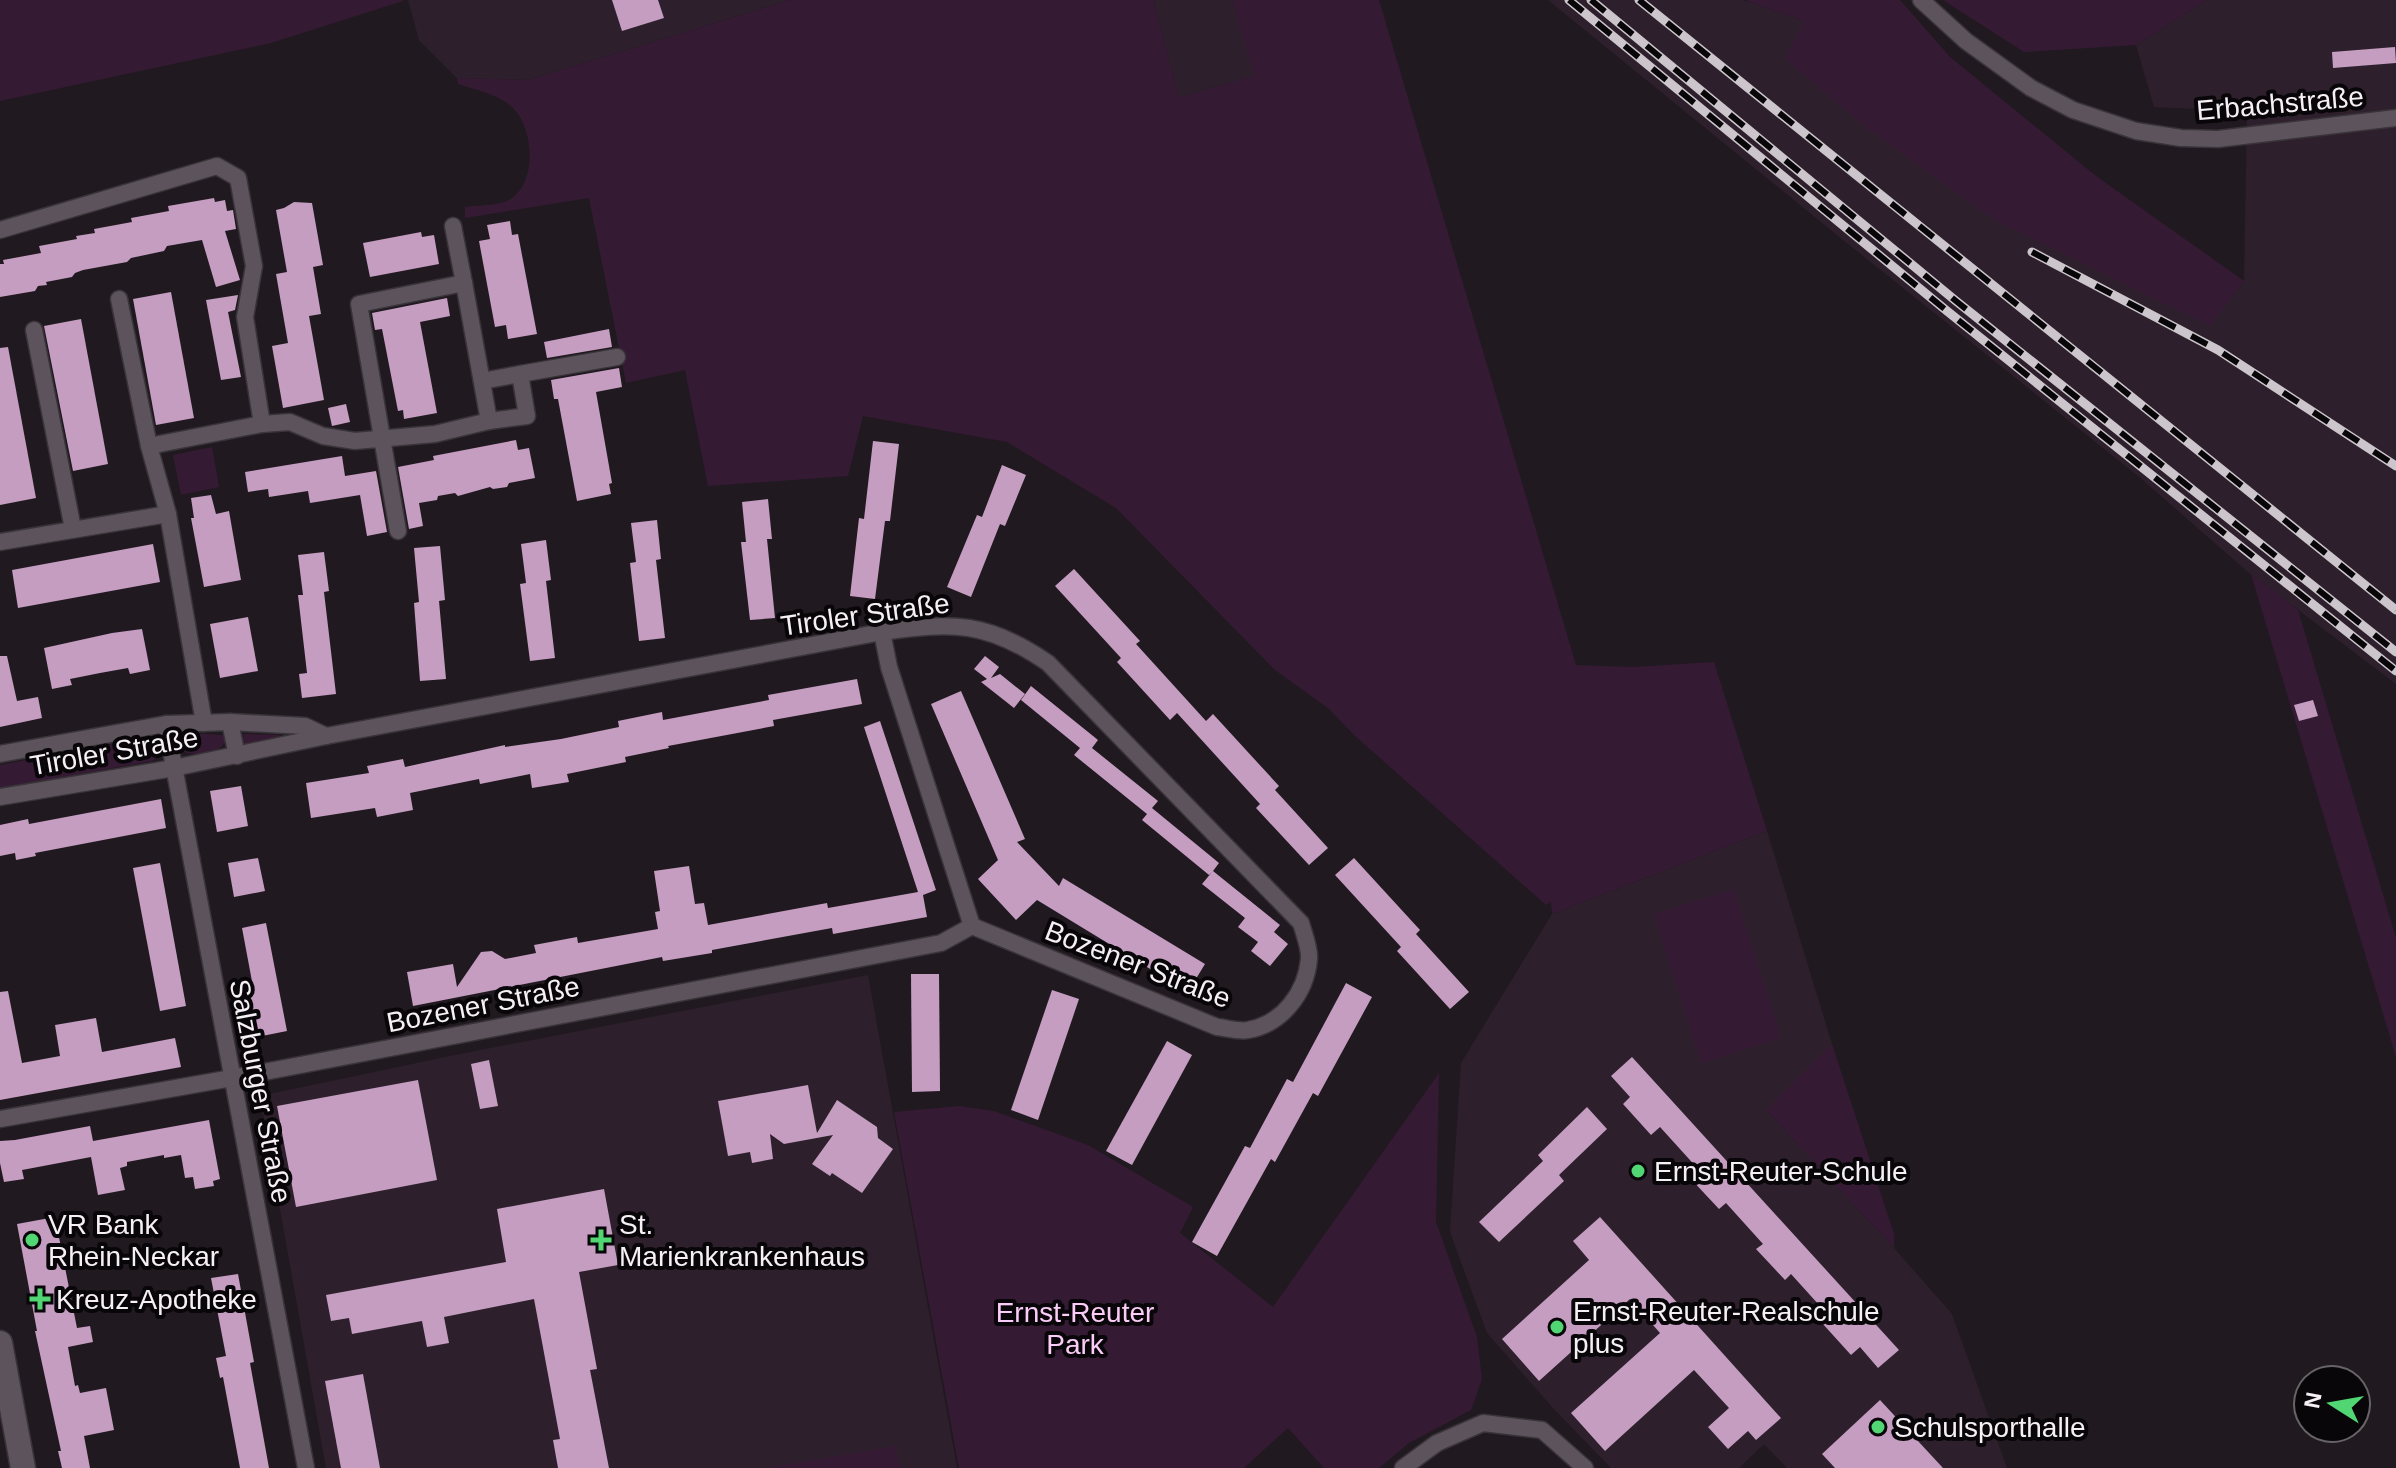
<svg xmlns="http://www.w3.org/2000/svg" width="2396" height="1468" font-family="Helvetica,sans-serif">
<rect width="100%" height="100%" fill="#211920"/>
<g fill="#2d202c">
<polygon points="408,0 790,0 528,80 457,78 419,40"/>
<polygon points="1153,0 1232,0 1255,76 1179,97"/>
<polygon points="1548,0 1743,0 1804,21 2210,325 2244,281 2247,111 2154,107 2136,45 2207,0 2396,0 2396,684 2248,572 2138,476 1837,235"/>
<polygon points="1767,831 1832,1044 1767,1111 1894,1248 1952,1314 2007,1468 1787,1468 1764,1444 1739,1468 1611,1468 1554,1409 1487,1333 1450,1232 1461,1063 1552,914"/>
<polygon points="868,975 957,1468 326,1468 260,1096 455,1055"/>
</g>
<g fill="#351a34">
<polygon points="0,0 403,0 403,1 271,43 0,101"/>
<path d="M790 0H1153L1179 97 1254 76 1232 0H1379L1576 665 1632 667 1714 662 1767 831 1552 914 1551 902 1546 905 1355 736 1328 708 1275 670 1116 508 1007 442 863 416 848 476 708 486 685 370 626 383 589 198 465 218V207C478 205 498 206 509 200 537 184 534 132 515 110 502 95 476 90 458 84L457 78 528 80Z"/>
<polygon points="1748,0 1900,0 1950,57 2096,176 2244,281 2210,326 1996,221 1869,130 1785,59 1804,21 1746,1"/>
<polygon points="1943,0 2207,0 2136,45 2024,52"/>
<polygon points="212,447 219,487 181,495 173,455"/>
<polygon points="2251,574 2298,610 2396,938 2396,1057"/>
<path d="M189 733 222 735 226 740C221 753 197 756 184 752L180 745 182 737Z"/>
<polygon points="243,734 279,735 280,738 244,745"/>
<polygon points="147,738 155,739 160,747 159,755 152,761 0,788 0,765"/>
<polygon points="1734,889 1781,1038 1701,1064 1654,914"/>
<polygon points="1832,1044 1894,1234 1894,1248 1766,1110"/>
<polygon points="1439,1073 1436,1222 1477,1337 1482,1379 1471,1410 1409,1443 1379,1468 1324,1468 1288,1428 1244,1468 959,1468 894,1112 959,1106 994,1111 1088,1145 1193,1207 1180,1233 1273,1307"/>
<polygon points="896,1446 900,1468 766,1468"/>
</g>
<g fill="#c49dc1">
<polygon points="612,0 658,0 664,18 622,31"/>
<polygon points="2395,47 2396,63 2333,68 2332,52"/>
<polygon points="214,198 215,202 225,200 227,211 233,210 236,229 225,231 240,280 216,287 202,240 167,246 164,251 131,258 127,262 83,270 75,273 72,277 46,282 47,285 38,286 35,291 0,297 0,264 4,264 3,260 41,253 39,246 77,239 76,236 95,233 94,229 132,222 131,218 169,211 168,206"/>
<polygon points="294,202 312,203 323,265 313,267 321,314 309,316 324,400 283,408 272,346 288,343 276,274 287,272 276,210 284,208"/>
<polygon points="510,221 512,235 518,234 537,334 508,339 506,325 495,327 479,241 490,239 487,225"/>
<polygon points="421,232 422,237 434,235 439,264 370,277 363,243"/>
<polygon points="171,292 194,418 156,425 133,299"/>
<polygon points="238,295 235,310 228,312 241,377 221,380 206,300"/>
<polygon points="447,298 450,316 420,322 437,413 404,419 403,410 398,411 382,329 375,330 372,313"/>
<polygon points="81,319 108,464 73,471 44,326"/>
<polygon points="609,329 612,347 547,358 544,342"/>
<polygon points="8,347 36,498 0,505 0,348"/>
<polygon points="619,368 622,387 596,392 612,483 609,484 611,494 577,501 558,399 554,399 551,380"/>
<polygon points="346,404 350,422 332,426 328,408"/>
<polygon points="516,440 518,450 529,448 535,478 509,483 507,487 493,489 490,487 458,496 455,493 438,496 437,500 419,503 423,526 409,529 398,467 434,460 433,456"/>
<polygon points="873,441 899,444 890,521 885,521 875,599 850,596 859,518 864,519"/>
<polygon points="342,456 345,476 376,471 387,532 367,536 360,495 310,503 308,491 269,497 268,489 248,492 245,472"/>
<polygon points="1002,465 1026,475 1005,526 1000,524 971,597 947,587 977,515 982,517"/>
<polygon points="211,495 216,514 229,511 241,580 204,587 191,518 194,518 191,498"/>
<polygon points="768,499 772,539 767,539 775,618 750,620 741,542 746,542 742,502"/>
<polygon points="657,520 661,559 656,560 665,638 639,641 630,563 636,562 631,523"/>
<polygon points="546,540 551,580 546,581 555,658 530,661 520,584 526,583 521,544"/>
<polygon points="153,544 160,582 18,608 12,570"/>
<polygon points="440,546 445,600 439,601 446,679 420,681 414,603 419,602 414,548"/>
<polygon points="324,552 329,591 324,592 336,694 302,698 299,674 307,673 298,595 303,595 298,555"/>
<polygon points="1074,569 1140,641 1136,644 1206,721 1213,714 1279,786 1275,790 1328,848 1309,865 1256,808 1260,804 1177,713 1170,720 1117,662 1121,658 1055,586"/>
<polygon points="248,617 258,671 220,678 210,624"/>
<polygon points="142,629 150,670 130,674 128,668 100,673 70,679 72,685 52,689 44,648 112,633"/>
<polygon points="0,656 7,656 17,701 38,697 42,718 0,727"/>
<polygon points="985,656 999,667 991,678 1000,674 1025,694 1014,708 981,682 987,679 974,669"/>
<polygon points="857,679 862,704 773,720 774,726 668,746 669,748 625,757 626,762 567,774 569,782 532,788 530,774 480,784 479,779 410,793 413,810 377,817 375,808 311,818 306,783 369,773 367,766 403,759 405,767 505,745 505,747 561,739 619,727 618,721 662,712 663,720 769,700 768,695"/>
<polygon points="1031,686 1098,740 1092,748 1158,801 1152,808 1219,863 1213,871 1280,925 1274,932 1288,944 1270,966 1251,951 1258,942 1238,927 1245,918 1202,884 1212,872 1209,875 1142,820 1147,814 1074,755 1080,748 1021,700"/>
<polygon points="961,691 1025,839 1017,842 1059,886 1063,878 1205,964 1188,992 1037,900 1016,920 978,879 998,860 931,704"/>
<polygon points="2313,700 2318,716 2299,721 2294,705"/>
<polygon points="880,721 936,890 923,895 927,917 833,934 832,928 712,950 712,953 663,961 662,957 413,1006 407,972 453,964 457,987 481,952 492,951 505,959 536,953 534,945 577,937 578,943 658,929 655,912 660,911 654,871 689,866 695,904 704,903 708,925 827,903 828,908 918,892 864,727"/>
<polygon points="241,786 248,826 217,832 210,791"/>
<polygon points="161,799 166,828 35,853 36,856 16,860 15,853 0,856 0,825 28,819 29,824"/>
<polygon points="258,858 265,891 234,897 228,863"/>
<polygon points="1354,858 1420,930 1416,934 1469,992 1450,1009 1397,951 1401,947 1335,875"/>
<polygon points="160,863 186,1006 160,1011 133,868"/>
<polygon points="266,923 287,1031 257,1037 249,993 254,992 242,928"/>
<polygon points="911,974 939,974 940,1091 912,1092"/>
<polygon points="1346,983 1372,997 1318,1096 1313,1093 1275,1162 1271,1159 1217,1256 1192,1242 1245,1146 1250,1148 1287,1079 1293,1082"/>
<polygon points="1052,990 1079,999 1038,1120 1011,1110"/>
<polygon points="8,991 22,1063 60,1056 55,1025 96,1018 102,1052 175,1038 181,1067 0,1100 0,992"/>
<polygon points="1167,1041 1192,1055 1132,1165 1106,1151"/>
<polygon points="1632,1057 1899,1350 1878,1368 1860,1347 1851,1355 1822,1323 1829,1316 1791,1274 1785,1280 1756,1249 1763,1244 1726,1203 1719,1209 1690,1178 1699,1170 1660,1127 1651,1135 1623,1104 1630,1097 1611,1076"/>
<polygon points="489,1060 498,1106 480,1109 471,1064"/>
<polygon points="418,1080 437,1180 296,1207 277,1106"/>
<polygon points="808,1085 817,1133 837,1100 877,1127 878,1138 893,1149 862,1193 832,1173 830,1176 812,1164 833,1135 784,1144 770,1134 773,1159 752,1163 750,1152 728,1156 718,1101"/>
<polygon points="1587,1107 1607,1129 1559,1175 1564,1181 1499,1242 1479,1222 1543,1161 1538,1155"/>
<polygon points="209,1120 220,1179 213,1181 214,1186 195,1189 193,1177 185,1178 181,1155 164,1158 164,1155 127,1162 127,1166 120,1168 125,1190 98,1195 91,1157 22,1170 24,1179 4,1182 0,1163 0,1141 15,1140 90,1126 93,1141"/>
<polygon points="604,1189 618,1265 579,1272 597,1369 590,1370 609,1468 558,1468 553,1440 560,1439 534,1299 444,1317 449,1343 427,1347 422,1321 352,1334 349,1318 331,1321 326,1295 506,1262 497,1209"/>
<polygon points="55,1217 77,1328 90,1326 93,1342 68,1347 75,1386 78,1385 80,1393 106,1388 114,1430 84,1436 90,1468 62,1468 58,1451 61,1451 35,1331 37,1331 17,1224"/>
<polygon points="1600,1217 1781,1418 1756,1440 1748,1431 1728,1449 1708,1427 1729,1408 1694,1370 1605,1451 1571,1413 1660,1333 1630,1299 1539,1381 1502,1339 1589,1260 1573,1241"/>
<polygon points="238,1274 254,1362 250,1363 269,1468 240,1468 223,1377 220,1378 216,1358 226,1356 211,1278"/>
<polygon points="363,1374 380,1468 341,1468 325,1381"/>
<polygon points="1880,1400 1943,1468 1835,1468 1822,1454"/>
</g>
<g fill="none" stroke-linecap="round" stroke-linejoin="round">
<defs>
<g id="minor">
<polyline points="1921,0 1966,41 2031,88 2073,110 2136,131 2181,138 2218,139 2396,118"/>
<polyline points="453,226 464,283"/>
<polyline points="0,230 217,166 238,178 254,266 245,317 262,424"/>
<polyline points="119,299 149,446 168,514 204,723"/>
<polyline points="34,330 73,529"/>
<polyline points="520,374 617,357"/>
<polyline points="482,381 520,374 527,416 489,421"/>
<polyline points="149,446 262,424 290,422 323,436 355,441 435,434 489,421 464,283 359,304 398,531"/>
<polyline points="0,542 168,514"/>
<polyline points="882,632 889,667 972,926"/>
<polyline points="230,722 237,756"/>
<polyline points="166,724 306,1468"/>
<polyline points="0,754 166,724 230,722 305,726 326,736"/>
<path d="M0 797 174 768 326 736 882 632C953 622 987 621 1048 663L1301 923C1304 934 1310 948 1309 959 1306 993 1282 1024 1248 1030 1239 1032 1227 1028 1217 1027L972 926"/>
<polyline points="0,1119 232,1078 941,943 972,926"/>
<polyline points="1403,1468 1437,1443 1483,1423 1542,1430 1585,1468"/>
</g>
<polyline id="secondary" points="0,1343 23,1468"/>
</defs>
<use href="#minor" stroke="#393439" stroke-width="19"/>
<use href="#secondary" stroke="#393439" stroke-width="27"/>
<use href="#minor" stroke="#5d535c" stroke-width="16"/>
<use href="#secondary" stroke="#5d535c" stroke-width="24"/>
<defs>
<g id="rail">
<polyline points="1569,0 1947,311 2396,671"/>
<polyline points="1591,0 1956,301 2396,652"/>
<polyline points="1639,0 2396,610"/>
<polyline points="2032,252 2218,350 2396,466"/>
</g>
</defs>
<use href="#rail" stroke="#ccc6cc" stroke-width="9"/>
<use href="#rail" stroke="#080608" stroke-width="6" stroke-dasharray="18" stroke-linecap="butt"/>
</g>
<g fill="#52d673" stroke="#080608" stroke-width="3">
<circle cx="1638" cy="1171" r="8"/>
<circle cx="32" cy="1240" r="8"/>
<path d="M597 1228h8v8h8v8h-8v8h-8v-8h-8v-8h8z"/>
<path d="M36 1287h8v8h8v8h-8v8h-8v-8h-8v-8h8z"/>
<circle cx="1557" cy="1327" r="8"/>
<circle cx="1878" cy="1427" r="8"/>
</g>
<g text-anchor="middle" stroke-width="8" stroke-linejoin="round" paint-order="stroke">
<g font-size="28" fill="#f6f0f6" stroke="#080608">
<text transform="translate(2280 103) rotate(-5)" y="10">Erbachstraße</text>
<text transform="translate(865 614) rotate(-8)" y="10">Tiroler Straße</text>
<text transform="translate(114 751) rotate(-10)" y="10">Tiroler Straße</text>
<text transform="translate(1138 964) rotate(21)" y="10">Bozener Straße</text>
<text transform="translate(483 1004) rotate(-11)" y="10">Bozener Straße</text>
<text transform="translate(261 1091) rotate(79)" y="10">Salzburger Straße</text>
</g>
<g font-size="28" fill="#f6f0f6" stroke="#080608" text-anchor="start">
<text x="1654" y="1181">Ernst-Reuter-Schule</text>
<text x="48" y="1234">VR Bank<tspan x="48" dy="32">Rhein-Neckar</tspan></text>
<text x="619" y="1234">St.<tspan x="619" dy="32">Marienkrankenhaus</tspan></text>
<text x="56" y="1309">Kreuz-Apotheke</text>
<text x="1573" y="1321">Ernst-Reuter-Realschule<tspan x="1573" dy="32">plus</tspan></text>
<text x="1894" y="1437">Schulsporthalle</text>
</g>
<g font-size="28" fill="#fbccf8" stroke="#080608">
<text x="1075" y="1322">Ernst-Reuter<tspan x="1075" dy="32">Park</tspan></text>
</g>
</g>
<g transform="translate(2332 1404) rotate(281)"><circle r="38" fill="#080608" stroke="#676467" stroke-width="2"/>
<path d="M0-6L14 30L0 20L-14 30Z" fill="#52d673"/>
<text y="-12" font-size="22" font-weight="bold" text-anchor="middle" fill="#f6f0f6">N</text>
</g>
</svg>
